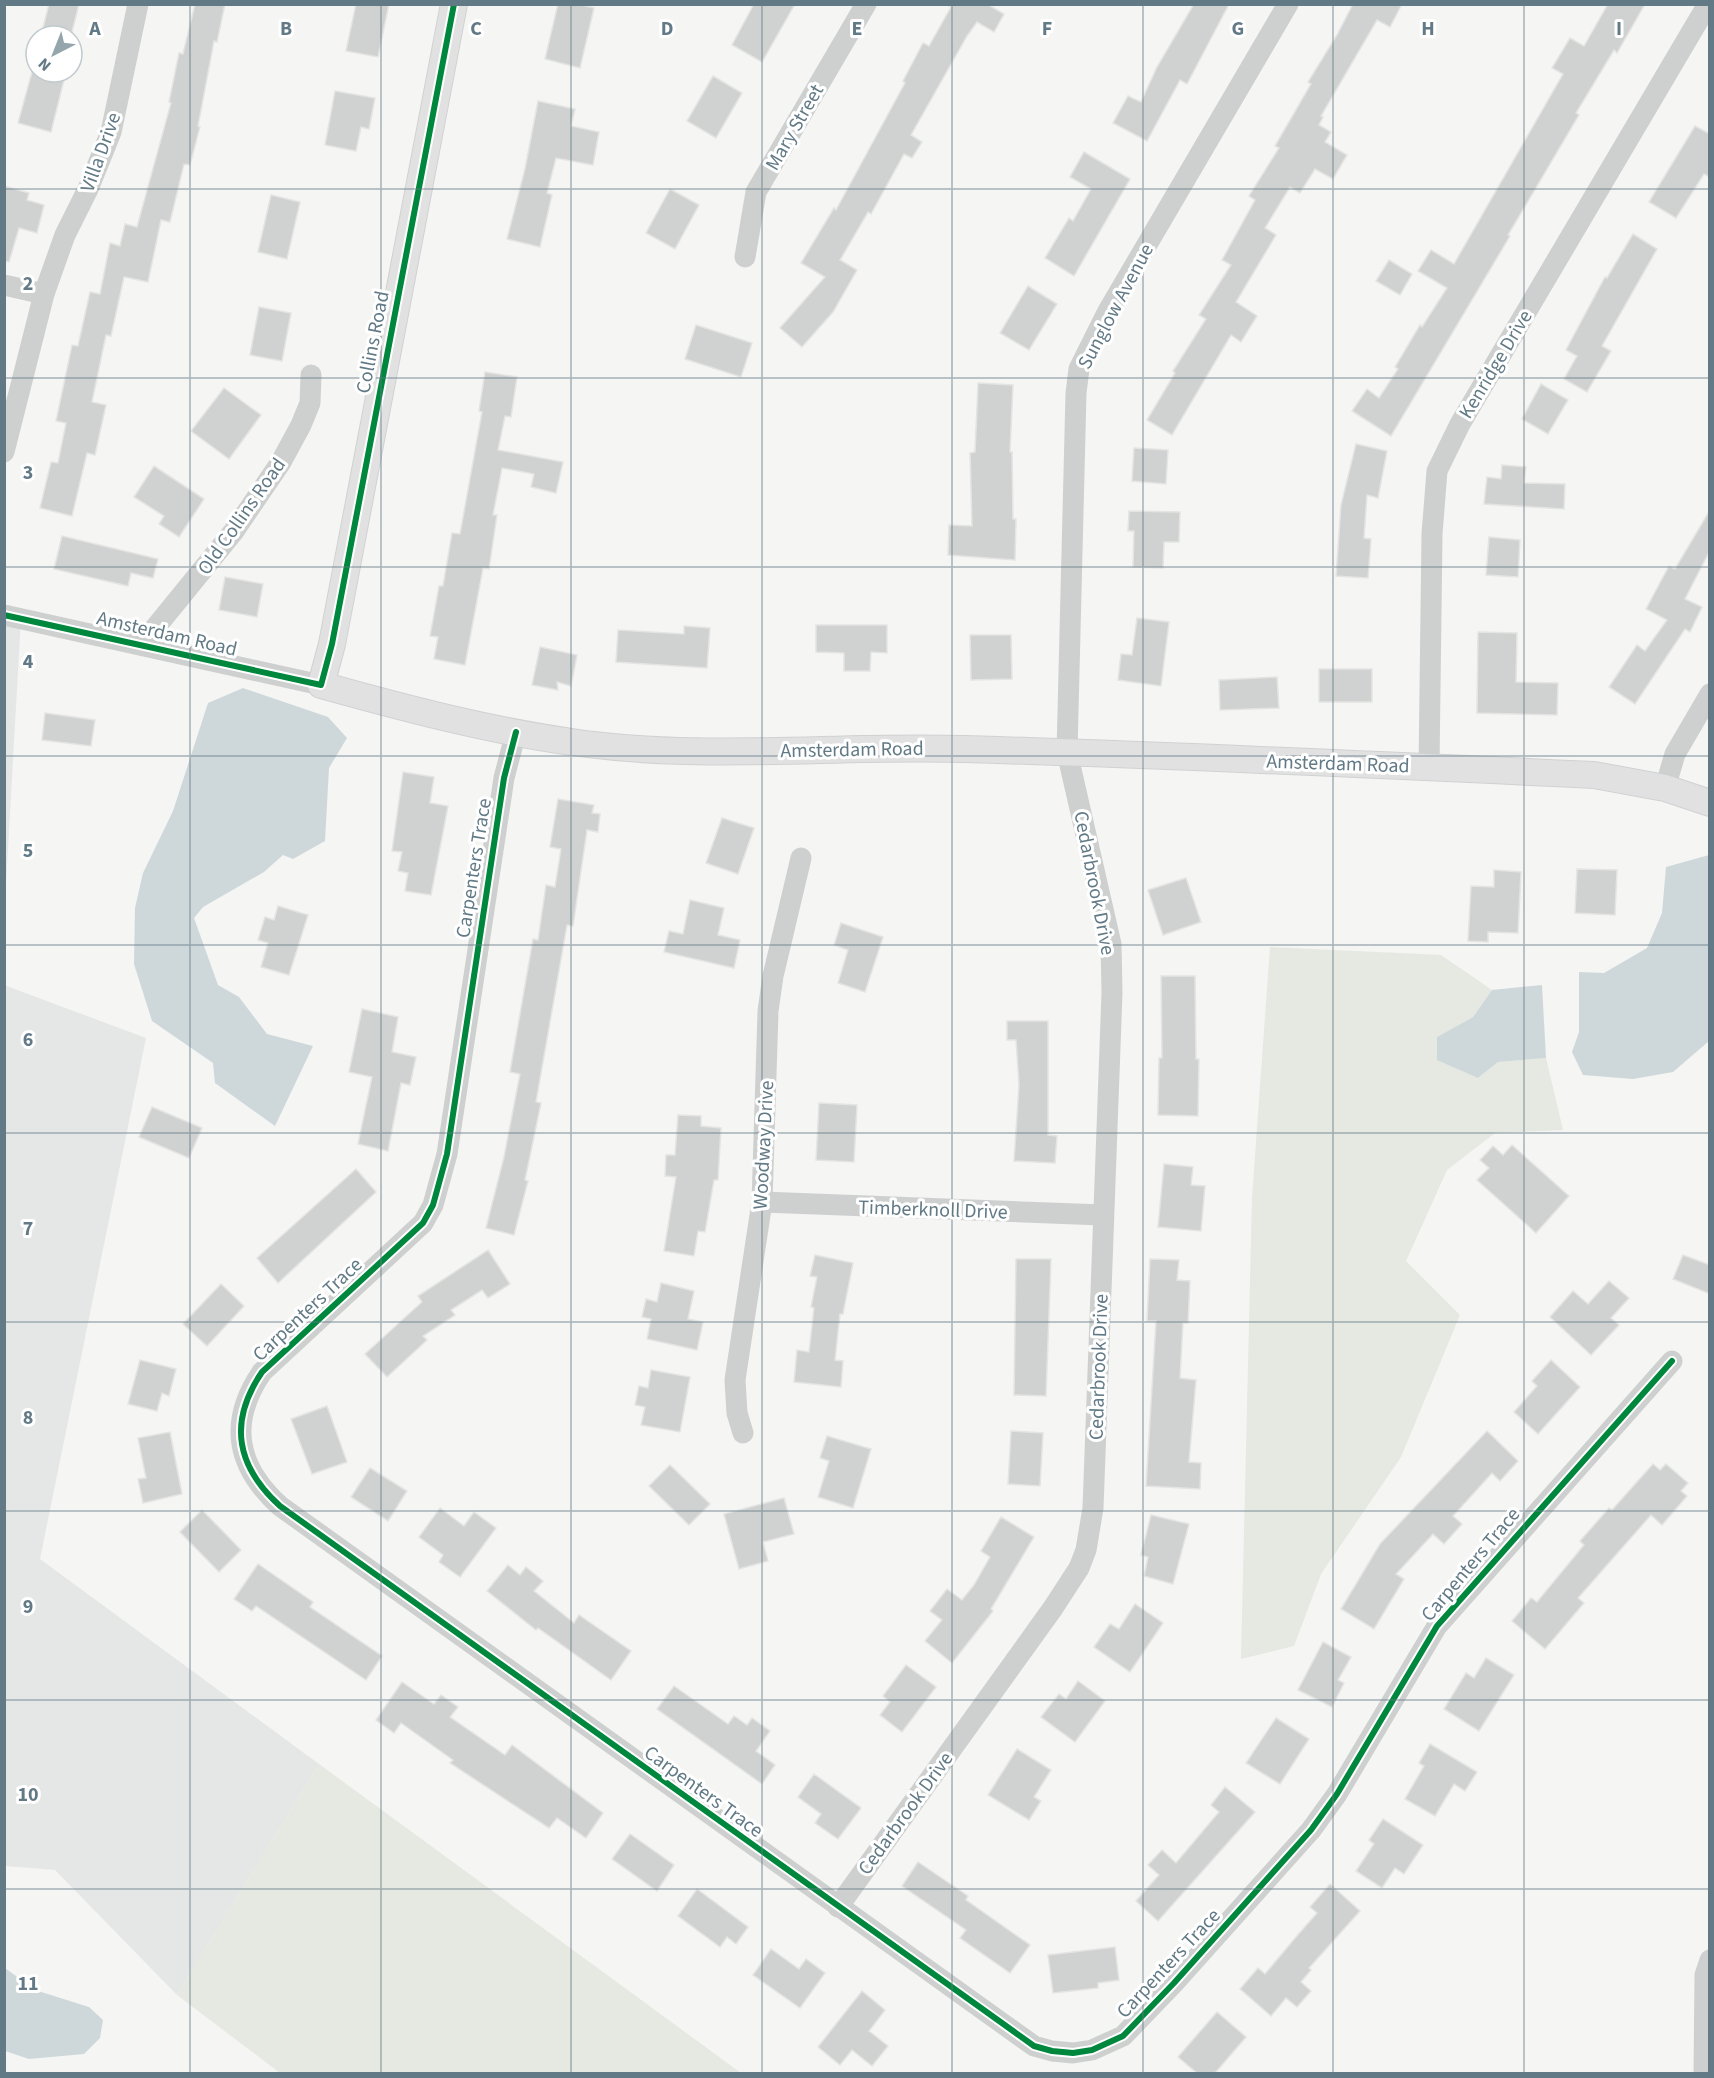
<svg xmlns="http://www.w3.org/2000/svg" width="1714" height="2078" font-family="'Source Sans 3',sans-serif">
<rect width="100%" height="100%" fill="#f5f5f3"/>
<g fill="#e5e7e6">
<polygon points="5,615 21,618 5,902"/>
<polygon points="4,985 146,1038 40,1559 319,1764 177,1995 55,1870 5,1866"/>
</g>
<g fill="#e5e9e1">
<polygon points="1270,947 1441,955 1492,990 1473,1017 1437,1037 1478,1078 1498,1062 1546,1058 1563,1130 1495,1133 1447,1170 1406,1261 1460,1315 1401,1457 1321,1574 1294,1646 1241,1659 1252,1198"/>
<polygon points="319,1764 741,2073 280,2073 177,1995"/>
</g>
<g fill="#ced8da">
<polygon points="243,688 328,717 347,738 329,768 325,841 293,859 283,855 264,872 203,907 194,918 218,985 239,997 267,1034 313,1046 275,1126 215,1083 213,1063 152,1021 134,964 135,908 143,873 173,811 208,703"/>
<polygon points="1709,855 1709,1041 1673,1072 1633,1079 1583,1075 1572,1052 1579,1032 1579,972 1604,973 1647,948 1662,913 1666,867"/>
<polygon points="1542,985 1546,1058 1498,1062 1478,1078 1437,1060 1437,1037 1473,1017 1492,990"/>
<polygon points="5,1968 35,1990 89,2007 103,2020 100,2038 84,2054 29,2059 5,2051"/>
</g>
<g fill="#d0d1d1" stroke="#e4e4e3" stroke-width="1.5">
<polygon points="49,4 79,4 71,36 41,36"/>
<polygon points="195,4 225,4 217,42 214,41 198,126 200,127 190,165 184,164 170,222 161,220 148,282 124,277 111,336 106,335 92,402 106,405 95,455 87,453 72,516 40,508 51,462 58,463 66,423 56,421 72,345 78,346 90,292 100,294 110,243 120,246 125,224 137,227 171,103 169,102 179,53 183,54"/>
<polygon points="356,4 389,4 378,57 346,51"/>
<polygon points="558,4 578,4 594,8 580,68 545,59"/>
<polygon points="754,4 795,4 762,62 732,45"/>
<polygon points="946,4 987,4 1004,14 994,32 977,22 967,36 911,135 922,142 912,158 904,154 871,214 868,212 840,260 857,270 833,312 802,347 780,328 825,277 801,263 834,208 836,210 905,83 903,81 923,43 929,46 951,7"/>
<polygon points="1194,4 1229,4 1187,84 1180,80 1147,141 1113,123 1128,96 1141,102 1157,67"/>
<polygon points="1349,4 1402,4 1390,27 1377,20 1321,116 1323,117 1319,125 1331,132 1325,142 1347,155 1333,179 1315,169 1300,193 1290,187 1265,228 1276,235 1236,302 1257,316 1241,342 1231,335 1172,435 1147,420 1175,373 1173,371 1206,319 1199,315 1231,265 1222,260 1255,200 1249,196 1279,148 1275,146 1311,84 1308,82 1337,35 1352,6"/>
<polygon points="1608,4 1645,4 1617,53 1614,50 1576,113 1579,115 1508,235 1510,236 1391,436 1352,411 1367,389 1379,398 1398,369 1395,367 1420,325 1422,327 1447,288 1418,271 1431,250 1454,264 1563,74 1552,68 1570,38 1584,46"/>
<polygon points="32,72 66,72 51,132 18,123"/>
<polygon points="713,76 742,93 716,138 687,121"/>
<polygon points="335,91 375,98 369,129 361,127 356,151 325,145"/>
<polygon points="538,101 575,109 571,126 599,132 593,165 556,158 547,193 552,195 540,247 507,239 525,169"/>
<polygon points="1695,126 1710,134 1710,177 1704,174 1676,218 1649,202"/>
<polygon points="1084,152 1130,179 1074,276 1045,258 1069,218 1073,221 1091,189 1070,177"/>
<polygon points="4,186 29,193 27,200 44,205 37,233 19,228 9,262 4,261"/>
<polygon points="670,189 699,205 675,249 646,233"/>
<polygon points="271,195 300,202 287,259 258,252"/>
<polygon points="1633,234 1657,249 1602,346 1611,351 1587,392 1564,379 1577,356 1566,350 1605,277 1607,278"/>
<polygon points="1389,260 1412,274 1400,295 1376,281"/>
<polygon points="1028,286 1057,304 1029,350 1000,333"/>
<polygon points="259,307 291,313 282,361 250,355"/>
<polygon points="696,325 752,343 741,377 685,359"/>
<polygon points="485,372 517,377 511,417 505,416 498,450 563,462 556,493 531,487 534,474 502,468 493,515 497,515 489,569 483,568 465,665 434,659 438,637 430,636 439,586 443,586 452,533 460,534 482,412 479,411"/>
<polygon points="978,383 1013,385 1010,452 1012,452 1013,519 1016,519 1015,560 948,555 949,525 972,526 970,453 975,452"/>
<polygon points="1541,384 1568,400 1548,434 1522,419"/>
<polygon points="224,388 261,415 229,459 191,431"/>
<polygon points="1356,444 1387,451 1378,498 1367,495 1364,538 1371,539 1368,578 1336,576 1341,505"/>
<polygon points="1134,448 1168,450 1166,484 1132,481"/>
<polygon points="1502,465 1526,467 1524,483 1565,484 1564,509 1484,504 1487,477 1501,479"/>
<polygon points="154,466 204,499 179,537 159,524 164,516 134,497"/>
<polygon points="1710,510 1710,550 1685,599 1702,607 1690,632 1685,629 1635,704 1609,687 1637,645 1645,651 1667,620 1646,609 1669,566 1675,569"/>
<polygon points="1129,511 1180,512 1179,542 1164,542 1163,568 1133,567 1134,531 1128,531"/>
<polygon points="62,536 158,559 153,578 131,573 128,586 54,569"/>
<polygon points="1489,537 1520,540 1518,577 1486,575"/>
<polygon points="225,577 263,584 257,617 219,610"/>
<polygon points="1137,618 1169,622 1161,686 1118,680 1121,654 1132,655"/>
<polygon points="816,625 887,625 887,653 871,652 870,671 844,671 844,653 816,652"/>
<polygon points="684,626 710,628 707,668 616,662 618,630 684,634"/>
<polygon points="1478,632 1517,633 1516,682 1558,683 1557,715 1477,713"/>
<polygon points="970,635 1011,635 1012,679 971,680"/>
<polygon points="540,647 577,655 571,686 557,682 558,690 532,685"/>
<rect x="1319" y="669" width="53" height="33"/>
<polygon points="1277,677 1279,708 1220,710 1219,680"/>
<polygon points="45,713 95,720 91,746 42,740"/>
<polygon points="403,772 434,777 430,803 448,806 431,895 405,891 408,873 398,871 402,852 392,851"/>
<polygon points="558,799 594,805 592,813 600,814 598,832 587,830 573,926 567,925 536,1102 541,1103 525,1180 528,1181 514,1235 486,1228 504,1157 520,1074 510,1072 533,939 538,940 546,885 555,887 561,849 550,847"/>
<polygon points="722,818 754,828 738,874 706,863"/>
<polygon points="1577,869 1617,870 1615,915 1575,913"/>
<polygon points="1494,870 1521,872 1518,933 1488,932 1488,942 1468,941 1471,886 1494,887"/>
<polygon points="1186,878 1201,922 1163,935 1148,890"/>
<polygon points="690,900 724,908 718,935 740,940 734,968 664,952 669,931 683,934"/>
<polygon points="278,906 308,915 289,975 261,967 268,943 258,940 265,917 274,920"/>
<polygon points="841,923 883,937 865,992 838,983 848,950 834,945"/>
<polygon points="1161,976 1195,976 1196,1059 1199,1059 1198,1116 1158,1115 1159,1058 1162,1058"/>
<polygon points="362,1009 398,1017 392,1052 416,1057 410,1085 401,1083 388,1151 358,1144 372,1077 349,1072"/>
<polygon points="1007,1021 1048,1021 1048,1135 1057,1136 1055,1163 1014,1161 1019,1085 1016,1040 1007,1040"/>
<polygon points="819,1103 857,1105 854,1162 816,1160"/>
<polygon points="152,1107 202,1128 189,1158 139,1137"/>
<polygon points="678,1115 701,1116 701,1126 721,1128 718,1180 714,1180 705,1232 698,1231 694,1256 664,1251 676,1177 665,1176 666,1155 675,1155"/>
<polygon points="1512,1145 1569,1196 1536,1233 1477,1180 1489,1168 1480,1160 1493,1146 1503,1155"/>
<polygon points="1164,1164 1193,1167 1191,1185 1205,1186 1201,1231 1158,1227"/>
<polygon points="356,1169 376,1192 278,1283 257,1258"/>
<polygon points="488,1250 510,1284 488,1298 482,1290 451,1310 455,1315 423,1336 427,1340 387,1377 365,1354 422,1302 418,1296"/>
<polygon points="815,1255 853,1263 843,1314 840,1314 835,1360 843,1361 841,1387 794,1382 797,1350 809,1352 814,1308 811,1307 817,1277 810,1276"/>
<polygon points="1683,1255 1710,1265 1710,1294 1673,1279"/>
<polygon points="1016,1259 1051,1259 1046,1396 1014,1395"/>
<polygon points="1150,1259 1179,1260 1177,1280 1190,1281 1188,1323 1183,1323 1180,1378 1196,1380 1189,1462 1201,1463 1200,1489 1146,1486 1156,1321 1147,1321"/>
<polygon points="1609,1281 1629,1298 1611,1318 1619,1325 1591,1355 1550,1317 1573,1291 1588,1304"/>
<polygon points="661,1283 694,1291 688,1319 703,1322 697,1350 647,1339 651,1319 642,1317 646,1299 657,1302"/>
<polygon points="221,1284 244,1306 207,1346 183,1324"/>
<polygon points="140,1360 176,1369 169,1396 162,1393 157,1411 128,1404"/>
<polygon points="1551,1360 1580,1387 1538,1434 1514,1412 1537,1386 1532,1381"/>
<polygon points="651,1370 690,1377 680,1432 641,1425 645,1407 635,1405 639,1386 648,1388"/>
<polygon points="327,1406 347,1462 312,1474 291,1419"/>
<polygon points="1011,1431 1043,1433 1040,1486 1008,1484"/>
<polygon points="1487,1431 1518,1461 1500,1481 1492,1473 1453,1516 1462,1524 1444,1544 1433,1534 1396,1574 1404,1579 1374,1629 1341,1609 1380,1544"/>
<polygon points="170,1432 182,1494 143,1503 138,1479 146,1478 138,1438"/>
<polygon points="827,1436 871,1449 853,1508 818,1497 829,1461 820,1458"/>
<polygon points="1653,1464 1660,1470 1666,1464 1688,1483 1681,1491 1687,1496 1662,1525 1651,1515 1578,1598 1584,1603 1545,1649 1512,1621 1531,1598 1537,1602 1584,1545 1580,1541 1609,1508 1612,1510"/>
<polygon points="670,1465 710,1504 689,1525 649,1486"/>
<polygon points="370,1468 407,1491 388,1521 351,1497"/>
<polygon points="784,1498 794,1534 763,1542 768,1561 739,1569 724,1514"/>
<polygon points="440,1508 464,1526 474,1512 496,1528 460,1577 439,1562 443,1555 419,1537"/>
<polygon points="202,1510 241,1550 219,1572 180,1532"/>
<polygon points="1151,1515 1189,1524 1173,1584 1144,1576 1148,1557 1141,1555"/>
<polygon points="1001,1517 1034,1537 991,1609 993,1611 952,1663 925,1641 942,1620 930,1611 947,1589 962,1600 974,1585 990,1557 981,1551"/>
<polygon points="258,1564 313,1602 310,1607 382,1656 366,1680 256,1606 252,1611 234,1599"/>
<polygon points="508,1565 520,1575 526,1567 543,1581 534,1591 574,1623 579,1615 631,1651 611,1680 538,1628 536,1630 487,1591"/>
<polygon points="1135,1604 1163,1623 1130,1672 1094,1647 1110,1624 1119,1629"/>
<polygon points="1323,1642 1351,1657 1338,1680 1344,1683 1332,1707 1298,1690"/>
<polygon points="1486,1658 1514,1675 1479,1731 1444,1709 1466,1673 1474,1678"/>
<polygon points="906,1665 936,1687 902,1732 880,1715 890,1702 883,1696"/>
<polygon points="1078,1681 1105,1701 1075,1742 1041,1717 1059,1694 1066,1699"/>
<polygon points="402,1682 434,1704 441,1695 458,1707 450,1717 505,1755 512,1745 603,1813 586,1838 557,1818 549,1828 450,1763 453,1760 401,1723 394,1733 376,1720"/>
<polygon points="674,1686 728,1724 734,1716 747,1725 752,1718 770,1731 756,1751 775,1765 762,1784 657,1709"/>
<polygon points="1276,1718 1309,1739 1280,1784 1246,1763"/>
<polygon points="1430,1744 1477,1772 1465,1791 1454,1784 1435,1816 1405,1799 1424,1766 1419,1763"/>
<polygon points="1017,1749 1051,1770 1034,1797 1041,1801 1029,1820 988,1795"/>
<polygon points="814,1774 861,1808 838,1839 815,1823 821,1814 798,1797"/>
<polygon points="1225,1787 1255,1812 1158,1921 1136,1901 1159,1875 1148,1865 1162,1850 1176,1863 1219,1812 1211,1805"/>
<polygon points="1383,1819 1423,1845 1404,1874 1395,1868 1382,1888 1356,1871 1374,1844 1369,1840"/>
<polygon points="630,1834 674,1865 657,1891 612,1859"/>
<polygon points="918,1862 968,1896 966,1900 1030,1945 1010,1973 960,1938 966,1930 902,1886"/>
<polygon points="1330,1884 1360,1911 1309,1968 1311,1970 1301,1982 1311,1991 1297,2007 1286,1998 1271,2016 1240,1989 1258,1968 1265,1974 1296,1937 1317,1913 1310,1907"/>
<polygon points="697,1889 748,1927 736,1944 727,1937 720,1947 678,1916"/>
<polygon points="1115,1947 1119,1980 1098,1983 1098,1988 1053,1993 1048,1955"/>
<polygon points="771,1949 799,1969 806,1959 825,1973 800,2008 753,1975"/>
<polygon points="862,1991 885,2010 869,2031 888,2046 872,2066 852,2050 840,2065 818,2047"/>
<polygon points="1217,2012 1246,2037 1215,2073 1197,2073 1178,2057"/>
</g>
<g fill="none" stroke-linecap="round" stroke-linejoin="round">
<defs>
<path id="major" d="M454 4 332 644 321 685C404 708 487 730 572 742 701 761 834 745 964 749 1174 755 1384 765 1594 775L1665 788 1710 803"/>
</defs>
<use href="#major" stroke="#d0d2d2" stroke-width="28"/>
<g stroke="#ced0d0" stroke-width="21">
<polyline points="745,257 756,192 866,4"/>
<polyline points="4,285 44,294 65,235 88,189 111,132 138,4"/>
<polyline points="4,452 44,294"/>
<polyline points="4,615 321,685"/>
<polyline points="142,644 234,531 281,462 301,425 310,403 311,375"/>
<path d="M516 732 504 778 447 1154 433 1205 423 1223 262 1372C228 1422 236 1466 280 1506L1034 2046 1052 2051 1073 2053 1092 2050 1123 2036 1174 1983 1311 1830 1337 1794 1437 1626 1672 1361"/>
<polyline points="1429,767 1432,534 1437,471 1460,424 1708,4"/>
<polyline points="1665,788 1675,754 1710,694"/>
<polyline points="762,1202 1103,1215"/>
<polyline points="743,1433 737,1413 735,1380 762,1202 768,1011 773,976 801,858"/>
<polyline points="838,1907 1053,1608 1079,1568 1086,1550 1093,1508 1112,993 1111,944 1067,752 1076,393 1079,369 1108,311 1288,4"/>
<polyline points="1704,2074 1705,1975 1710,1960"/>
</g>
<use href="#major" stroke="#e1e1e2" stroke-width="26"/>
<defs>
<g id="cycleway">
<polyline points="4,615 321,685 332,644 454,4"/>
<path d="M516 732 504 778 447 1154 433 1205 423 1223 262 1372C228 1422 236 1466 280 1506L1034 2046 1052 2051 1073 2053 1092 2050 1123 2036 1174 1983 1311 1830 1337 1794 1437 1626 1672 1361"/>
</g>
</defs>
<use href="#cycleway" stroke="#fff" stroke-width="10"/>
<use href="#cycleway" stroke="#00873e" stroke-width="6"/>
</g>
<path fill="none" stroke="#627a86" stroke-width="1.5" stroke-opacity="0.55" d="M190 4V2074M381 4V2074M571 4V2074M762 4V2074M952 4V2074M1143 4V2074M1333 4V2074M1524 4V2074M4 189H1710M4 378H1710M4 567H1710M4 756H1710M4 945H1710M4 1133H1710M4 1322H1710M4 1511H1710M4 1700H1710M4 1889H1710"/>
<g text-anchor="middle" stroke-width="6" stroke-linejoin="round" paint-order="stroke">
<g font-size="20" fill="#627a86" stroke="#fff">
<text transform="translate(794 127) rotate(-60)" y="7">Mary Street</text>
<text transform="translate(100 152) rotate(-70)" y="7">Villa Drive</text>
<text transform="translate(1115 306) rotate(-62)" y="7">Sunglow Avenue</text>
<text transform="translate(372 342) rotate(-79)" y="7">Collins Road</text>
<text transform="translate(1495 364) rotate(-59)" y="7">Kenridge Drive</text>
<text transform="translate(241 516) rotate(-55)" y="7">Old Collins Road</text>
<text transform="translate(167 633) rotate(13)" y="7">Amsterdam Road</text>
<text transform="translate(852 749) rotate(-1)" y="7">Amsterdam Road</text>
<text transform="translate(1338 763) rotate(2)" y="7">Amsterdam Road</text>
<text transform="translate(473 868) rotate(-81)" y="7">Carpenters Trace</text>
<text transform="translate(1095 883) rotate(79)" y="7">Cedarbrook Drive</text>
<text transform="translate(763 1145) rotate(-87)" y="7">Woodway Drive</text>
<text transform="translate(933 1209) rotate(2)" y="7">Timberknoll Drive</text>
<text transform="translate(307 1309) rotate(-43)" y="7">Carpenters Trace</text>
<text transform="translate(1098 1367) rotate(-88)" y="7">Cedarbrook Drive</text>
<text transform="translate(1470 1564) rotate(-50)" y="7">Carpenters Trace</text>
<text transform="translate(704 1791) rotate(36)" y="7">Carpenters Trace</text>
<text transform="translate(905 1813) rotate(-54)" y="7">Cedarbrook Drive</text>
<text transform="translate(1168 1963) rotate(-47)" y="7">Carpenters Trace</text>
</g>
</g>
<g font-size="20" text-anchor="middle" font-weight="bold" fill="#627a86" stroke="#fff" stroke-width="6" stroke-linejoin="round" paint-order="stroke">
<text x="95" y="35">A</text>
<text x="286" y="35">B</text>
<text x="476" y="35">C</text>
<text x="667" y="35">D</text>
<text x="857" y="35">E</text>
<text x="1047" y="35">F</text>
<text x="1238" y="35">G</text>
<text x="1428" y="35">H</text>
<text x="1619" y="35">I</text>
<text x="28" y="290">2</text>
<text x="28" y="479">3</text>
<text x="28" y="668">4</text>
<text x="28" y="857">5</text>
<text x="28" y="1046">6</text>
<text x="28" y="1235">7</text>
<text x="28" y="1424">8</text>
<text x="28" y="1613">9</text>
<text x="28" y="1801">10</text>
<text x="28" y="1990">11</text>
</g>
<rect width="1714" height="2078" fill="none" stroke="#627a86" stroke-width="12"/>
<g transform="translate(54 54) rotate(222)"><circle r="28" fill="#ffffff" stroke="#c0cacf" stroke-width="1.5"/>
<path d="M0-4.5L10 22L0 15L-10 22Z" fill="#95a5ac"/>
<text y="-9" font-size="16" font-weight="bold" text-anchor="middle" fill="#627a86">N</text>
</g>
</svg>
